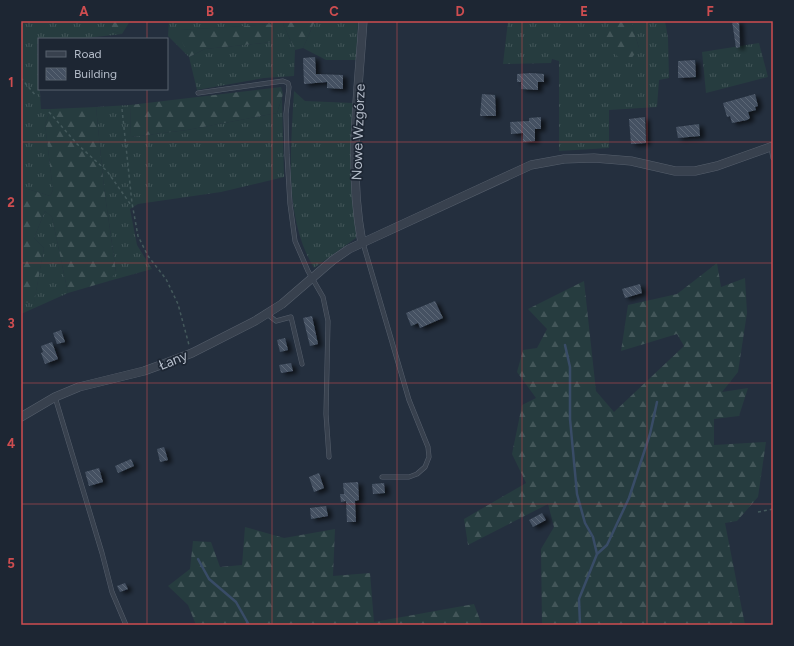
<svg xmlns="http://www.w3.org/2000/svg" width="794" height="646" font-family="Figtree,sans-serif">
<defs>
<pattern id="grass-tufts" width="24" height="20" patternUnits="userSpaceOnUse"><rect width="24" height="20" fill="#263c3f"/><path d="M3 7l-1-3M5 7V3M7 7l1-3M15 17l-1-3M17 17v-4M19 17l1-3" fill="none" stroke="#435659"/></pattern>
<pattern id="forest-firs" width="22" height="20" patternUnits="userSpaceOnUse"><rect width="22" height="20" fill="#263c3f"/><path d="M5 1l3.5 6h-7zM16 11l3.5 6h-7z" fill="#435659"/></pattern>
<pattern id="building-back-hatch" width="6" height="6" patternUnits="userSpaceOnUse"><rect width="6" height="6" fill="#455162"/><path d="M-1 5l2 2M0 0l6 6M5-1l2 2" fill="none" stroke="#5d6877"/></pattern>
<filter id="shadow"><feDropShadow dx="4.5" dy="2.5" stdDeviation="2" flood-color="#0009"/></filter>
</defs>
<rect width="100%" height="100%" fill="#242f3e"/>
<g fill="url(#grass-tufts)" fill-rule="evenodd">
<polygon points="21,21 109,21 113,31 122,34 78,39 39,39 39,44 37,44 41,109 51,109 45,124 53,190 50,196 21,187"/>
<path d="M169 21H286L283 24 295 50 294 76 264 78 197 90 189 57 168 36ZM274 24 272 42 205 49 189 57 180 30Z"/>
<polygon points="318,21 358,21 356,60 326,60 303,48 314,23"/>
<polygon points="508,21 614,21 613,22 639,48 631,21 665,21 668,38 669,78 659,80 657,107 609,110 609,148 559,151 559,61 552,59 551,63 503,64"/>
<polygon points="759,43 768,77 706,93 702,52"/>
<path d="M294 91 305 101 353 103 356 238 314 268C283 217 291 148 294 91Z"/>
<polygon points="282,98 284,177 221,192 138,204 130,209 137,245 152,269 109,281 116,271 104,188 96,107 130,105 131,137 187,130 277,113"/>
<polygon points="45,211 52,217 68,293 21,314 21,302 34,302 44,248 34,238"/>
</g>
<g fill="url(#forest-firs)">
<polygon points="109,21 130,21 122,34 113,31"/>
<polygon points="286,21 318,21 314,23 303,48 295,50 283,24"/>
<polygon points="614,21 631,21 639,48 628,63 617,56 604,36"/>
<polygon points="274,24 272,42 205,49 189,57 180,37 180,30"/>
<polygon points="281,87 283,94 277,113 187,130 131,137 130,105"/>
<polygon points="96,107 104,188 116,272 109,281 68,293 52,217 45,211 34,238 44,248 34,303 21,302 21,187 50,196 53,190 45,124 51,109"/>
<polygon points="717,263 721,287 745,278 747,313 738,372 722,392 748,388 739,416 714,419 714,445 766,442 758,497 737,521 725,523 745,625 542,625 541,549 554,527 548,504 468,545 464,519 526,483 512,454 522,405 536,398 517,372 523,350 537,348 547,329 528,309 584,281 596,391 614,412 684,346 677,334 621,351 628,305 677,294"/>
<polygon points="245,527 284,538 335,529 333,576 370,573 374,622 474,604 482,625 196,625 188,605 168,586 190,569 193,541 211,542 220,567 242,565"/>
</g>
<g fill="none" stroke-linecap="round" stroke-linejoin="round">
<g stroke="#394c67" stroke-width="2.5">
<polyline points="565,345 570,367 570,419 577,494 585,523 593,537 597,554 579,599 580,625"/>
<polyline points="597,554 607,545 629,498 650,434 657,402"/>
<polyline points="198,559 209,579 236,602 249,625"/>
</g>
</g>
<g fill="url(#building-back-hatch)" filter="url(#shadow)">
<polygon points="732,21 739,21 740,47 736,48"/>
<polygon points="315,57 316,74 343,75 343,89 327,88 327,82 304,84 303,58"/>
<polygon points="695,60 696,77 678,78 678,61"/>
<polygon points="531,73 544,74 544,82 538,82 538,90 521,89 521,82 517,82 517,74"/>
<polygon points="482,94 495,95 496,116 480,116"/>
<polygon points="755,94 758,106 755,107 756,110 748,112 750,118 747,120 732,123 730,116 727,117 723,103"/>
<polygon points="541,117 541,129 535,129 535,141 523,142 523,133 511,134 510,122 529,121 529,118"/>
<polygon points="645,117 646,143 631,144 629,119"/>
<polygon points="699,124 700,136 678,138 676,127"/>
<polygon points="640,284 642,293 625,298 622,289"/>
<polygon points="435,301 443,318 420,328 418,323 411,326 406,313"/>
<polygon points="312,316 318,344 310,346 303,318"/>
<polygon points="61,330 65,342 57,344 53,333"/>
<polygon points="285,338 288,350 280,352 277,340"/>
<polygon points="52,342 58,359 45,364 41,353 43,352 41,346"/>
<polygon points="291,363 293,371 281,373 279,365"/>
<polygon points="164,447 168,460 160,462 157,449"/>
<polygon points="131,459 134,466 118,473 115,466"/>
<polygon points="99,468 103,482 89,486 85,472"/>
<polygon points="319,473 324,488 314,492 309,477"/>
<polygon points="358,482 359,500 355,501 356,522 347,522 346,501 341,502 340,494 344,494 343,483"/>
<polygon points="384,483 385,493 373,494 372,484"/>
<polygon points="326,506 328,516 311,519 310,508"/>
<polygon points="542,513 546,520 533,527 529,520"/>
<polygon points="125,583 128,589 120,592 117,586"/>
</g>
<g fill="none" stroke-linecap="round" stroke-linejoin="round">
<defs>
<g id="service">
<polyline points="198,93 283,81 288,83 289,87 286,114 287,155 290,204 295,241 308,271 323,297 328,321 326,414 329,457"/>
<polyline points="771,147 773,158"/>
<polyline points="363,243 409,400 428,447 429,457 425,467 417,474 409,477 382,477"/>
<polyline points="267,314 276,321 291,317 302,364"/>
<polyline points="55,397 102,553 112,592 126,625"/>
</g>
<g id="minor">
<path d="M362 243C348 169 358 95 363 21"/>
<polyline points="21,417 55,397 79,387 144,371 166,363 192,353 255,321 282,304 333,260 349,249 531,165 564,159 594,158 631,161 675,171 695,171 717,166 773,146"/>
</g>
</defs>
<use href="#service" stroke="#565f6c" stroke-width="5"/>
<use href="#minor" stroke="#565f6c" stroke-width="9"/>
<g stroke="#44595c" stroke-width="1.5" stroke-dasharray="3 3" stroke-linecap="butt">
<polyline points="21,78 36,96"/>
<polyline points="122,109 132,203 138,236 148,256 166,279 178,304 189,345"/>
<polyline points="49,112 77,144 107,171 131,205"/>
<polyline points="758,512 773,509"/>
</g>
<use href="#service" stroke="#38414e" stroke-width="4"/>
<use href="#minor" stroke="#38414e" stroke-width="8"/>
</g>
<path fill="none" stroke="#ce4d50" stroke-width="1" stroke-opacity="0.55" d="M147 21V39M272 21V625M397 21V625M522 21V625M647 21V625M147 89V625M21 142H773M21 263H773M21 383H773M21 504H773"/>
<g text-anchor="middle" stroke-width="3.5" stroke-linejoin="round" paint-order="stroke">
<g font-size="14" fill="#b4bcc9" stroke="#1d2633">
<text transform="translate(358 132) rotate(-88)" y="5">Nowe Wzgórze</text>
<text transform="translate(173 360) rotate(-22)" y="5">Łany</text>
</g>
</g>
<rect width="794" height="646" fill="none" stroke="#1d2633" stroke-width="44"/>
<rect x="38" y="38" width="130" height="52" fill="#1d2633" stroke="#59626f"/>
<rect x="46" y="51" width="20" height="6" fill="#38414e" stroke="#59626f"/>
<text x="74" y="58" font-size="12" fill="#b4bcc9">Road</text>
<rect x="46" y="68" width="20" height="12" fill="url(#building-back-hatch)" stroke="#59626f"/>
<text x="74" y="78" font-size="12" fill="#b4bcc9">Building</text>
<rect x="22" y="22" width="750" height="602" fill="none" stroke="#ce4d50" stroke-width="1.5"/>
<g font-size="13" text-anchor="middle" font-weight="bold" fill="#ce4d50">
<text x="84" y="16">A</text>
<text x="210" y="16">B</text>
<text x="334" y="16">C</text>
<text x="460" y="16">D</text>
<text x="584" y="16">E</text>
<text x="710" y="16">F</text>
<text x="11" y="87">1</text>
<text x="11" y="207">2</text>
<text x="11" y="328">3</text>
<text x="11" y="448">4</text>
<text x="11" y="568">5</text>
</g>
</svg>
